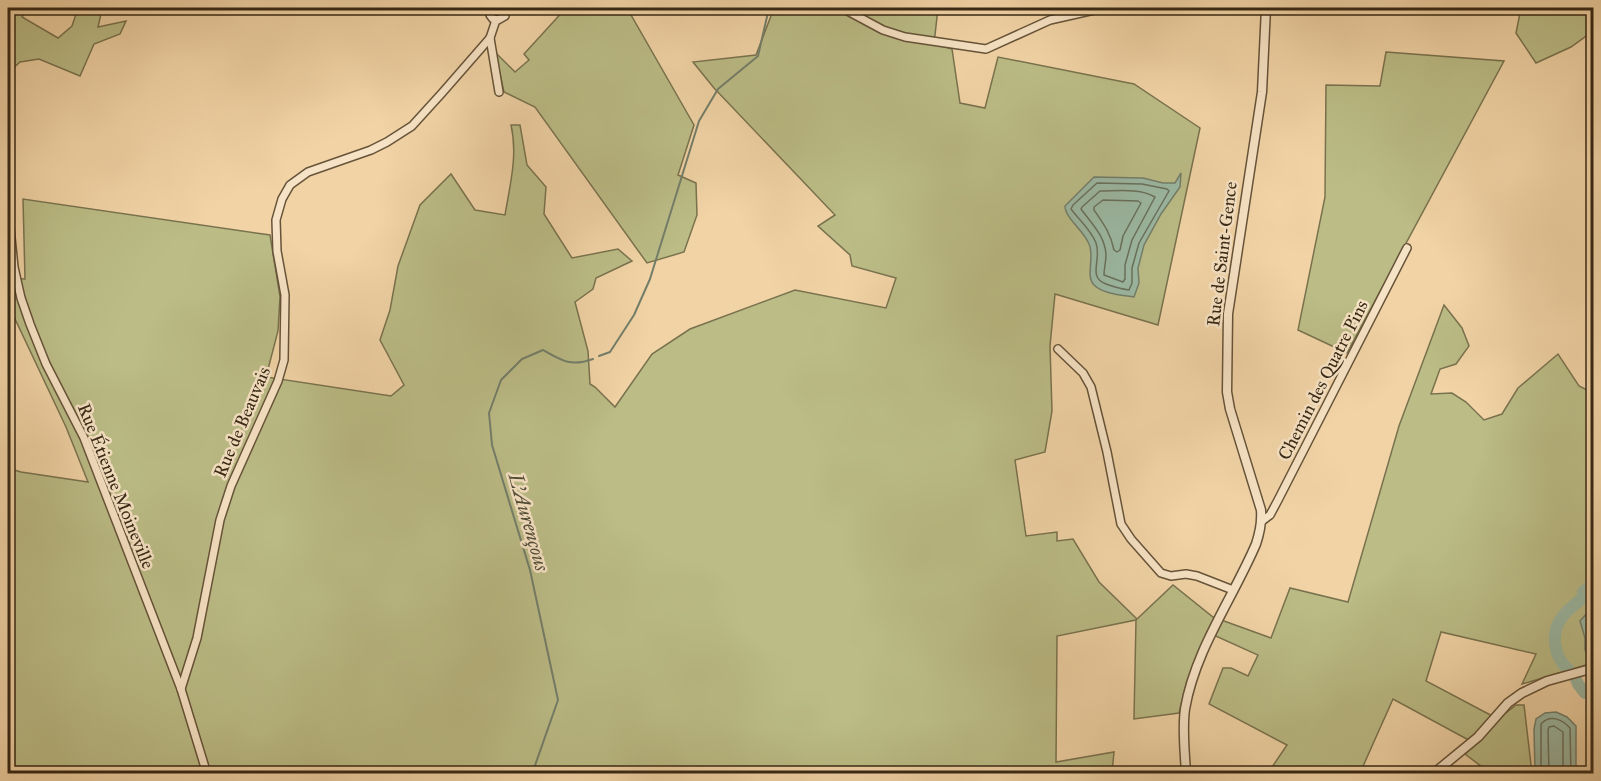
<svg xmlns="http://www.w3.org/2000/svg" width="1601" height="781" font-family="'IM FELL Great Primer',serif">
<rect width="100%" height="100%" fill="#f1d3a5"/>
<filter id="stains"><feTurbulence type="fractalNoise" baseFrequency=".00333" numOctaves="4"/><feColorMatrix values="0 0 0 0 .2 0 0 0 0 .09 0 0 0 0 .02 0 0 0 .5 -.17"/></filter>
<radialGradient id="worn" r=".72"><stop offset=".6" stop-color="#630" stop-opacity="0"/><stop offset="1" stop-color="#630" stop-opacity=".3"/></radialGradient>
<g fill="#bbbc86" stroke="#79724e" stroke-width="1.5">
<polygon points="8,8 28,8 22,17 58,38 72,26 78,8 109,8 101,14 98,27 126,21 120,34 94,44 80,76 39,59 20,62 8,73 8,27 12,19 8,16"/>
<polygon points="566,8 627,8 694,125 678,175 696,183 697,215 684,252 647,263 535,107 504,92 495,52 515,72 529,60 524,54"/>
<path d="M774 8H938L934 44 952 49 960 103 985 108 998 57 1134 84 1200 128 1158 325 1055 294 1050 346 1052 411 1045 452 1015 460 1026 536 1057 532V541L1073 539 1099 582 1137 619 1173 585 1213 617 1271 638 1290 588 1348 602 1399 426 1444 305 1462 328 1469 346 1456 364 1440 369 1431 394 1452 393 1466 402 1484 420 1502 414 1518 388 1558 354 1579 386 1593 393V663L1522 684 1536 654 1441 632 1426 681 1498 719 1516 705H1524L1532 773H1490L1465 754 1476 744 1393 699 1360 773H1268L1287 745 1209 704 1223 668H1231L1248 676 1258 655 1207 632 1187 681 1179 713 1134 719 1136 620 1057 636 1056 762 1114 752 1112 773H8V468L21 472 88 482 66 427 8 304V278L25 279 23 199 270 235 280 297 278 331 266 377 391 396 404 385 380 340 390 310 398 266 420 205 451 174 475 210 505 215C510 185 518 155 511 125H520L527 165 546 187 544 214 572 258 618 249 632 261 596 278 593 289 575 302 588 351 590 384 595 387 615 407 652 354 690 329 795 290 886 308 896 278 852 266 850 255 818 226 835 215 714 88 693 62 756 55Z"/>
<polygon points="1521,8 1593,8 1593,31 1571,47 1536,63 1516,33"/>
<polygon points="1386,52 1504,61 1347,353 1298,330 1325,197 1326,85 1380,86"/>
</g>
<g fill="#9bb8a3" stroke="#737e6a" stroke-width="1.5">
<path d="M1181 173 1180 187 1161 214 1144 245 1138 268 1139 283 1134 297C1122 295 1103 294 1094 285 1085 276 1095 258 1089 244 1084 231 1065 218 1065 206L1094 177 1143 178 1163 183H1175Z"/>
<polygon points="1589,611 1593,611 1594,656 1588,655 1585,650 1585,638 1580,621"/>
<polygon points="1556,712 1567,717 1576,726 1576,773 1535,773 1534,729 1536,719 1545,713"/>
</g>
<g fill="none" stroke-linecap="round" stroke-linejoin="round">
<g stroke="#69705c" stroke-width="1.5">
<path d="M1097 183 1142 184 1167 189 1169 191 1139 243 1132 268V283L1129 290C1121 289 1114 287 1106 284 1087 277 1102 260 1096 243 1091 230 1080 221 1071 209L1073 205Z"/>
<path d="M1100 191C1118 191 1140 188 1155 197L1132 240 1125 265V279L1123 282 1104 275C1104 268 1106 262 1106 255 1105 236 1092 224 1081 209L1082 207Z"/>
<path d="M1103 200 1138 201 1141 203 1123 236 1120 250 1117 252 1114 250C1111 234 1103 223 1094 210V207Z"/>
<path d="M1541 774V724C1550 714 1562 719 1570 728L1571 774"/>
<polyline points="1549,774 1548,730 1549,727 1554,726 1563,732 1563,774"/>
</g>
<g stroke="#737e6a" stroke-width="2">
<polyline points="599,356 610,352 634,315 650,279 699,121 718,89 758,56 769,8"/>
<path d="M532 774 558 700 530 570 492 445 489 413 501 380 522 359 543 350C562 361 571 367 593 359"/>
</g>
<g stroke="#9bb8a3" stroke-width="12">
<path d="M1569 670C1553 657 1550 632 1563 616 1569 608 1578 603 1584 596L1583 592 1590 586 1594 581"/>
<polyline points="1575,677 1578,684 1585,693 1594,694"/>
</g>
<defs>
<g id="minor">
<polyline points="492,8 490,15 493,19 498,20 505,16 505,11 503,8"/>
<polyline points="842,8 883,30 905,37 986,49 1050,20 1103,8"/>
<polyline points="490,38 499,92"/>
<polyline points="8,208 14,267 21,298 30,324 46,364 84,438 181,689 207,774"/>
<polyline points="1058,349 1083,373 1091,387 1107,452 1121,524 1131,539 1161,573 1171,576 1186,574 1197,576 1233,590"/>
<polyline points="1262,521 1270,515 1277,502 1407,248"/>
<polyline points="181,689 197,638 220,520 231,486 278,381 284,360 285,295 277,251 276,220 282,199 290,185 308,172 371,150 387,142 412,126 442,93 490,38 496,20"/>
</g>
<g id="tertiary">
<path d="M1186 774C1185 752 1182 730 1185 709 1195 650 1233 598 1256 544 1260 532 1262 522 1261 510L1230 409 1227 392 1228 314 1262 92 1266 8"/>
<polyline points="1433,774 1478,737 1508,703 1522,693 1547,681 1594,668"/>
</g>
</defs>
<use href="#minor" stroke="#665339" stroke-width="10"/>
<use href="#tertiary" stroke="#665339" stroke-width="11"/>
<use href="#minor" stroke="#f6e2c4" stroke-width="7"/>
<use href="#tertiary" stroke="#f6e2c4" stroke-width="8"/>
</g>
<g text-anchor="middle" stroke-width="5" stroke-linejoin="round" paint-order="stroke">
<g font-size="18" fill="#372815" stroke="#f6e2c4">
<text transform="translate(1222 254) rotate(-83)" y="6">Rue de Saint-Gence</text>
<text transform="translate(1323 380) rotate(-63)" y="6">Chemin des Quatre Pins</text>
<text transform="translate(242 422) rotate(-67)" y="6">Rue de Beauvais</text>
<text transform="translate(116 486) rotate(68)" y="6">Rue Étienne Moineville</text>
</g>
<g font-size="20" font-style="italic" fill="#504c38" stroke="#f6e2c4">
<text transform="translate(529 522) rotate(74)" y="7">L'Aurençous</text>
</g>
</g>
<rect width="1601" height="781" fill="none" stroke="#f1d3a5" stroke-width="30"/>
<rect x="9" y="9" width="1583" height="763" fill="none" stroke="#372815" stroke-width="3"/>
<rect x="15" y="15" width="1571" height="751" fill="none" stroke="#372815" stroke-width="1.5"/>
<rect width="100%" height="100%" filter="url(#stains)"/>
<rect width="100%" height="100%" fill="url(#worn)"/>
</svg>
